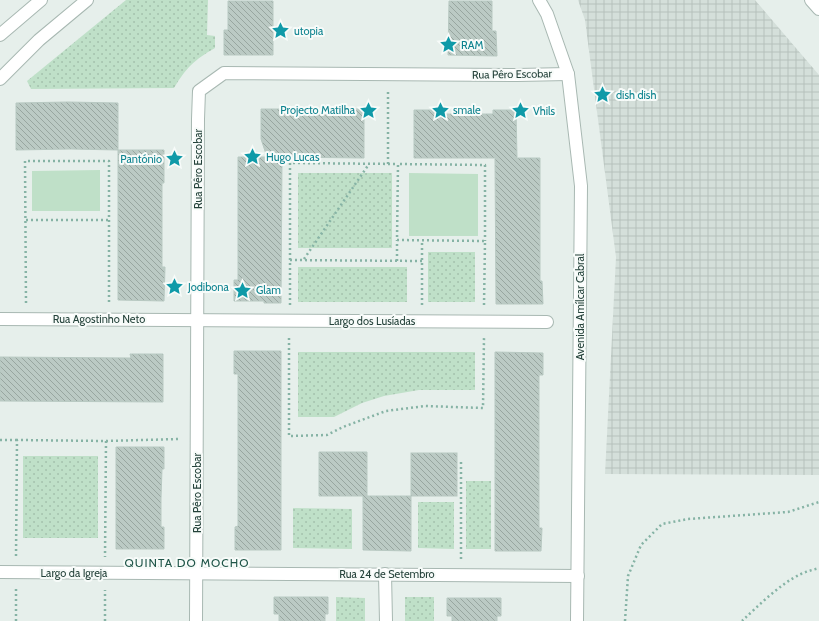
<svg xmlns="http://www.w3.org/2000/svg" width="819" height="621" font-family="Cabin,sans-serif">
<defs>
<pattern id="industrial-grid" width="8" height="8" patternUnits="userSpaceOnUse"><rect width="8" height="8" fill="#d4dfda"/><path d="M0 4h8M4 0v8" fill="none" stroke="#b6c1bc"/></pattern>
<pattern id="grass-dots" width="8" height="8" patternUnits="userSpaceOnUse"><rect width="8" height="8" fill="#bfe0c8"/><path d="M2 2h.1M6 6h.1" fill="none" stroke="#a4c1ad" stroke-width="1.8" stroke-linecap="round"/></pattern>
<pattern id="building-back-hatch" width="6" height="6" patternUnits="userSpaceOnUse"><rect width="6" height="6" fill="#bbcac4"/><path d="M-1 5l2 2M0 0l6 6M5-1l2 2" fill="none" stroke="#98a6a0"/></pattern>
</defs>
<rect width="100%" height="100%" fill="#e6efeb"/>
<polygon fill="url(#industrial-grid)" points="578,0 755,0 819,75 819,475 605,474 616,257 585,20"/>
<g fill="url(#grass-dots)">
<path d="M126 0H208L207 35 215 36V48C194 60 186 68 174 88L31 89 27 81Z"/>
<rect x="298" y="173" width="94" height="75"/>
<rect x="428" y="252" width="47" height="50"/>
<rect x="298" y="267" width="109" height="35"/>
<polygon points="298,352 475,352 475,390 419,390 384,396 362,403 334,417 298,417"/>
<rect x="23" y="456" width="75" height="82"/>
<rect x="466" y="481" width="25" height="68"/>
<polygon points="418,502 454,502 454,549 418,548"/>
<polygon points="293,508 352,509 352,549 293,548"/>
<polygon points="336,597 365,598 365,621 336,621"/>
<rect x="405" y="597" width="29" height="24"/>
</g>
<g fill="#bfe0c8">
<polygon points="100,170 100,211 32,211 32,171"/>
<polygon points="409,173 478,174 478,236 409,236"/>
</g>
<g fill="url(#building-back-hatch)" stroke="#b8c9c2">
<polygon points="228,1 273,1 273,55 224,55 224,30 228,30"/>
<polygon points="449,1 492,1 492,31 496,31 497,56 448,55"/>
<polygon points="68,102 118,103 118,150 71,149 16,150 16,103"/>
<polygon points="261,109 284,109 284,114 341,114 341,109 364,109 364,158 282,157 281,303 264,303 264,301 234,301 234,280 238,280 238,157 267,157 261,139"/>
<polygon points="414,110 436,110 436,114 493,114 493,110 516,110 517,158 540,158 540,281 542,281 543,304 496,304 495,158 414,158"/>
<polygon points="118,150 164,150 164,183 162,183 162,267 165,267 164,301 118,300"/>
<polygon points="234,351 281,351 281,550 235,550 235,527 238,526 238,374 234,374"/>
<polygon points="495,352 543,353 543,375 539,375 539,528 542,528 541,551 495,551"/>
<polygon points="130,354 163,354 163,402 0,401 0,357 131,358"/>
<polygon points="116,447 164,447 164,469 162,469 161,498 161,527 164,527 164,549 116,549"/>
<polygon points="319,452 367,452 367,496 411,496 411,551 363,550 363,496 319,496"/>
<rect x="411" y="453" width="46" height="43"/>
<polygon points="274,597 328,597 328,614 325,614 325,621 279,621 279,614 274,614"/>
<polygon points="447,598 501,598 501,616 497,616 497,621 452,621 452,616 447,616"/>
</g>
<g fill="none" stroke-linecap="round" stroke-linejoin="round">
<defs>
<g id="minor">
<polyline points="539,0 547,14 568,74 581,186 577,621"/>
<polyline points="811,0 819,9"/>
<polyline points="0,35 41,0"/>
<polyline points="0,79 39,40 87,0"/>
<polyline points="0,319 547,322"/>
<polyline points="0,572 578,576"/>
<polyline points="385,574 386,621"/>
<polyline points="196,621 198,119 199,91 224,73 517,75 568,74"/>
</g>
</defs>
<use href="#minor" stroke="#a8b8b2" stroke-width="14"/>
<g stroke="#86b3a5" stroke-width="2.5" stroke-dasharray="2 3" stroke-linecap="butt">
<polyline points="388,164 388,91"/>
<polyline points="26,220 109,220"/>
<polyline points="304,259 369,164"/>
<polyline points="290,260 422,261"/>
<polyline points="397,261 397,240"/>
<polyline points="26,303 25,161 109,161 109,303"/>
<polyline points="290,305 290,163 398,164"/>
<polyline points="422,305 422,240"/>
<polyline points="484,305 485,241 397,240 398,164 485,165 485,241"/>
<polyline points="289,338 289,436 327,435 343,427 386,411 425,406 483,408 484,338"/>
<polyline points="0,440 17,440"/>
<polyline points="106,441 179,439"/>
<polyline points="16,556 17,440 106,441 105,557"/>
<polyline points="461,559 461,461"/>
<polyline points="16,621 16,589"/>
<polyline points="105,621 105,590"/>
<polyline points="625,621 628,576 641,545 662,524 688,519 788,512 819,502"/>
<path d="M742 621C758 606 781 583 801 574 807 571 813 570 819 568"/>
</g>
<use href="#minor" stroke="#fff" stroke-width="12"/>
</g>
<defs>
<symbol id="sight-bare" viewBox="-9 -9 18 18"><path d="M0-6L1.8-2.2L6-1.7L2.9 1.2L3.7 5.4L0 3.3L-3.7 5.4L-2.9 1.2L-6-1.7L-1.8-2.2Z" fill="#0f9aa8" stroke="#f7fbf9" stroke-width="2.5" paint-order="stroke"/></symbol>
</defs>
<g fill-rule="evenodd">
<use href="#sight-bare" x="268" y="18" width="25" height="25"/>
<use href="#sight-bare" x="436" y="32" width="25" height="25"/>
<use href="#sight-bare" x="590" y="82" width="25" height="25"/>
<use href="#sight-bare" x="356" y="98" width="25" height="25"/>
<use href="#sight-bare" x="428" y="98" width="25" height="25"/>
<use href="#sight-bare" x="508" y="98" width="25" height="25"/>
<use href="#sight-bare" x="240" y="144" width="25" height="25"/>
<use href="#sight-bare" x="162" y="146" width="25" height="25"/>
<use href="#sight-bare" x="162" y="274" width="25" height="25"/>
<use href="#sight-bare" x="230" y="278" width="25" height="25"/>
</g>
<g text-anchor="middle" stroke-width="4" stroke-linejoin="round" paint-order="stroke">
<g font-size="11" fill="#0d838f" stroke="#f7fbf9" text-anchor="start">
<text x="294" y="35">utopia</text>
<text x="461" y="49">RAM</text>
<text x="616" y="99">dish dish</text>
<text x="355" y="114" text-anchor="end">Projecto Matilha</text>
<text x="453" y="114">smale</text>
<text x="533" y="115">Vhils</text>
<text x="266" y="161">Hugo Lucas</text>
<text x="162" y="163" text-anchor="end">Pantónio</text>
<text x="188" y="291">Jodibona</text>
<text x="256" y="294">Glam</text>
</g>
<g font-size="11" fill="#24423a" stroke="#f7fbf9">
<text transform="translate(512 74) rotate(-1)" y="4">Rua Pêro Escobar</text>
<text transform="translate(198 169) rotate(-90)" y="4">Rua Pêro Escobar</text>
<text transform="translate(580 307) rotate(-90)" y="4">Avenida Amílcar Cabral</text>
<text x="99" y="323">Rua Agostinho Neto</text>
<text x="372" y="325">Largo dos Lusíadas</text>
<text transform="translate(197 493) rotate(-90)" y="4">Rua Pêro Escobar</text>
<text x="74" y="577">Largo da Igreja</text>
<text x="387" y="578">Rua 24 de Setembro</text>
</g>
<g font-size="12" letter-spacing="1" fill="#1f5548" stroke="#f7fbf9">
<text x="187" y="567">QUINTA DO MOCHO</text>
</g>
</g>
</svg>
